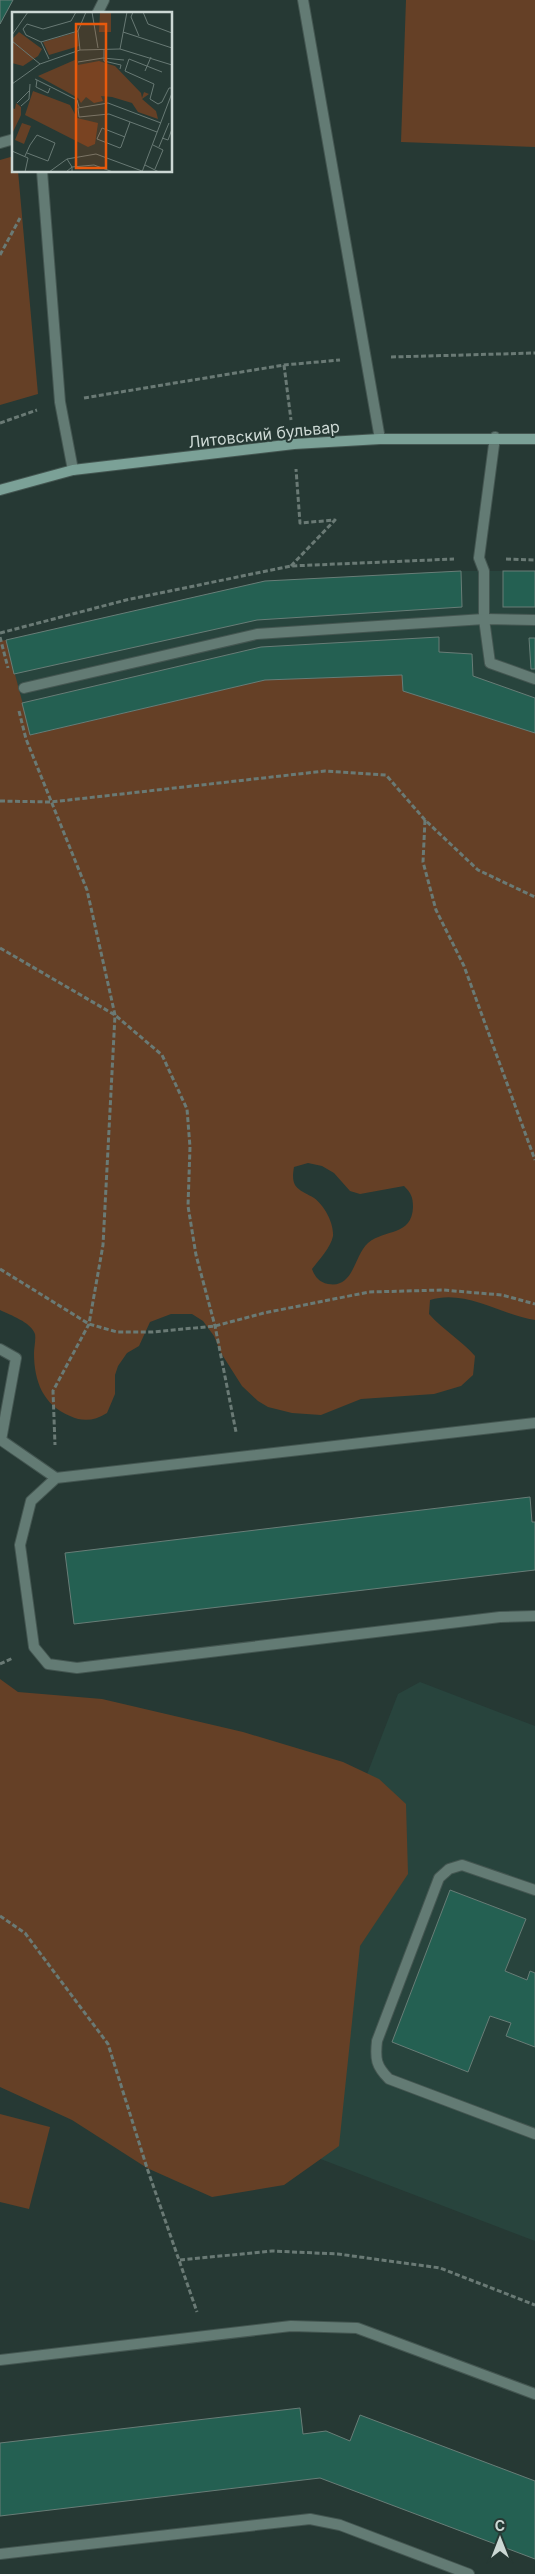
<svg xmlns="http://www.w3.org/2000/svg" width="535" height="2574" font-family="Inter,sans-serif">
<rect width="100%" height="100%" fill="#263934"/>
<g fill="#28443d">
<polygon points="461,571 535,571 535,733 403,691 402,675 265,680 30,735 6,640 265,581"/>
<polygon points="420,1682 535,1726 535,2241 232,2125 398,1694"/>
</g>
<g fill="#654026" fill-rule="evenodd">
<polygon points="406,0 535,0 535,147 401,142"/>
<polygon points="14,156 14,171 18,171 38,394 0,405 0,160"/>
<path d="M6 640 31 735 265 680 402 675 403 691 535 733V1320C501 1315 466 1289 430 1300L429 1314C443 1330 461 1340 475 1356L473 1375 461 1386 434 1394 361 1399 321 1415 292 1413 268 1407 258 1401 242 1386 221 1353 214 1336 203 1321 192 1314H171L150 1322 139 1346 127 1353 118 1366 115 1375V1394L107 1413C94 1421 83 1422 70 1416 43 1405 34 1381 34 1353 34 1348 36 1339 35 1334 31 1322 10 1315 0 1310V641ZM308 1163 322 1166 334 1173 350 1191 360 1194 404 1186C411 1193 413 1197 413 1207 412 1236 385 1229 368 1243 354 1255 354 1289 328 1284 319 1282 315 1277 312 1269 319 1260 331 1247 333 1236 334 1223 324 1205 314 1198 299 1189 290 1189 294 1167Z"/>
<polygon points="0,1679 18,1692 102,1699 243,1732 343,1762 379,1779 406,1804 408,1874 360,1946 339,2146 284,2185 212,2197 147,2168 72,2120 0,2087"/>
<polygon points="0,2114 50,2127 29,2209 0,2202"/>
</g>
<g fill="#246052" stroke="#687d77">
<polygon points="0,0 13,0 0,24"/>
<polygon points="461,571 462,607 257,620 14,674 6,640 265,581"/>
<rect x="503" y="571" width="32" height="36"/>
<polygon points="439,637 439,652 472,654 473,676 535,698 535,733 403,691 402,675 265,680 30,735 22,703 261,647"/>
<polygon points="529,638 535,638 535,669 531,669"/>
<polygon points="530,1497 532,1522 535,1522 535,1570 74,1624 65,1553"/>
<polygon points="450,1890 526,1919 505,1971 527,1980 530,1971 535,1973 535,2047 506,2036 511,2023 490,2016 468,2072 392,2042"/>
<polygon points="300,2408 303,2434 326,2431 350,2441 360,2415 535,2481 535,2559 320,2478 0,2516 0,2443"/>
</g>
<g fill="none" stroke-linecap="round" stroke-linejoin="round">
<defs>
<g id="lane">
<polyline points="303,0 380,439"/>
<polyline points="97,14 104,0"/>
<polyline points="0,143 14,139"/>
<polyline points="42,171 60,402 73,470"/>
<polyline points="495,437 479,558 484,571 484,619 490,663 535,679"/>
<polyline points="24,688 257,634 484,619 535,620"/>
<polyline points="0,1349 16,1358 1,1440 56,1478"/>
<polyline points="535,1423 56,1478 31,1501 20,1545 34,1647 48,1664 77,1668 500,1617 535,1616"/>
<path d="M535 1890 462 1865 449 1869 439 1878 377 2041C375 2059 376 2066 389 2079L535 2134"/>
<polyline points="0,2360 291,2326 357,2328 535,2394"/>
<polyline points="0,2554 310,2519 340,2525 469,2574"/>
</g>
<polyline id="secondary" points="0,490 73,470 294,444 380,439 535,439"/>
</defs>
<use href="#lane" stroke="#445651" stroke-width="12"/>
<use href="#secondary" stroke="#445651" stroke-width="12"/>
<g stroke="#6a7a75" stroke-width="3" stroke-dasharray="5 2.5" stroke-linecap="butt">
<polyline points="0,255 20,218"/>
<polyline points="391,357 535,353"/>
<polyline points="284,365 291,420"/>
<polyline points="84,398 284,365 340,360"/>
<polyline points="0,423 37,410"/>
<polyline points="506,559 535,560"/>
<polyline points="291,566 335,520 300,523 296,469"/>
<polyline points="0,633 126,600 291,566 454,559"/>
<polyline points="0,637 8,668"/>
<polyline points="19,711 26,739 87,890 115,1015 103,1245 89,1324 53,1391 55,1445"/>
<polyline points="0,801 51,802 325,771 386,775 425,820 478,870 535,897"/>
<polyline points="425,820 423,862 436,910 464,966 535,1160"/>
<polyline points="0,948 115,1015 162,1055 187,1109 190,1147 188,1206 196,1255 215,1326 236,1432"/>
<polyline points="0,1269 89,1324 117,1332 153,1332 215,1326 264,1313 369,1292 443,1290 502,1295 535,1304"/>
<polyline points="0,1664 13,1658"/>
<polyline points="0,1916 25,1933 108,2044 147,2168 197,2312"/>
<polyline points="180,2260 272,2251 338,2254 440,2268 535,2305"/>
</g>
<use href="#lane" stroke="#637b74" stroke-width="10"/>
<use href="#secondary" stroke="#7ba197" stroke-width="10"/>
</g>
<g text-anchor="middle" stroke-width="4" stroke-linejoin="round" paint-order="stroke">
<g font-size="16" fill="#ccd8d4" stroke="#263934">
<text transform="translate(264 434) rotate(-6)" y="6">Литовский бульвар</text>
</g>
</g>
<g transform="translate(12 12)">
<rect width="160" height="160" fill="#263934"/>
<path d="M88 0 99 1V20H87ZM7 20 30 37 26 44 11 54 0 51V27ZM65 20 67 34 37 43 31 30ZM65 47 66 53 87 49 103 54 129 81 130 86 132 80 137 82 130 87 144 99 146 107 126 100 120 91 100 85 89 84 91 89 82 91 74 85 69 91 66 86 26 64ZM21 79 58 93 65 106 86 111 83 132 76 135 13 103ZM4 91 9 95V103L0 122V96L3 97ZM10 111 19 114 12 132 3 128Z" fill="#654026"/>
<path fill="none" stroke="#687974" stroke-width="1" d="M64 0 59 9 31 17 15 12 11 17 14 23 29 30 66 19 74 0M80 0 86 36M121 0 119 5 127 24M131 0 136 12 160 21M66 19 68 38M111 20 160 36M0 23 16 0M0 29 28 52M29 30 37 47M92 37V49L109 53 108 57M108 37 115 0M66 50 91 46 112 48M133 59 139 45M150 60 117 47 113 59 142 72 138 87 146 92 150 90 157 76H160M23 67 65 88 67 95M25 68 24 75 36 81 38 76M0 72 28 52 68 38 108 37 160 53M5 91 17 79M9 94 17 87 18 72M145 120 97 102 67 105 66 96 96 91 149 111M113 125 90 116 85 127 108 136 109 135 118 110M150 126 156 128 160 117M141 133 151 138 143 157M147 135 157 111M0 139 16 146 13 160M13 144 18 133 25 123 43 131 36 149 15 141M55 147 84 142 130 159M133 153 147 160M37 160 55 147 60 155 54 160M60 160V155L82 153 101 160M130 160 160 81"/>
<path fill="#e8590c" fill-opacity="0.15" stroke="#e8590c" stroke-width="2.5" d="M64 12H94V156H64Z"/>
<rect width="160" height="160" fill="none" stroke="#ccd8d4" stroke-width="2.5"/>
</g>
<g transform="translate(500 2539)" stroke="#263934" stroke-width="4" paint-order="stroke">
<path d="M0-4L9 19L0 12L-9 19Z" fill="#ccd8d4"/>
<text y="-8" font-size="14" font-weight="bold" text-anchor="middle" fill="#ccd8d4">С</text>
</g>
</svg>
